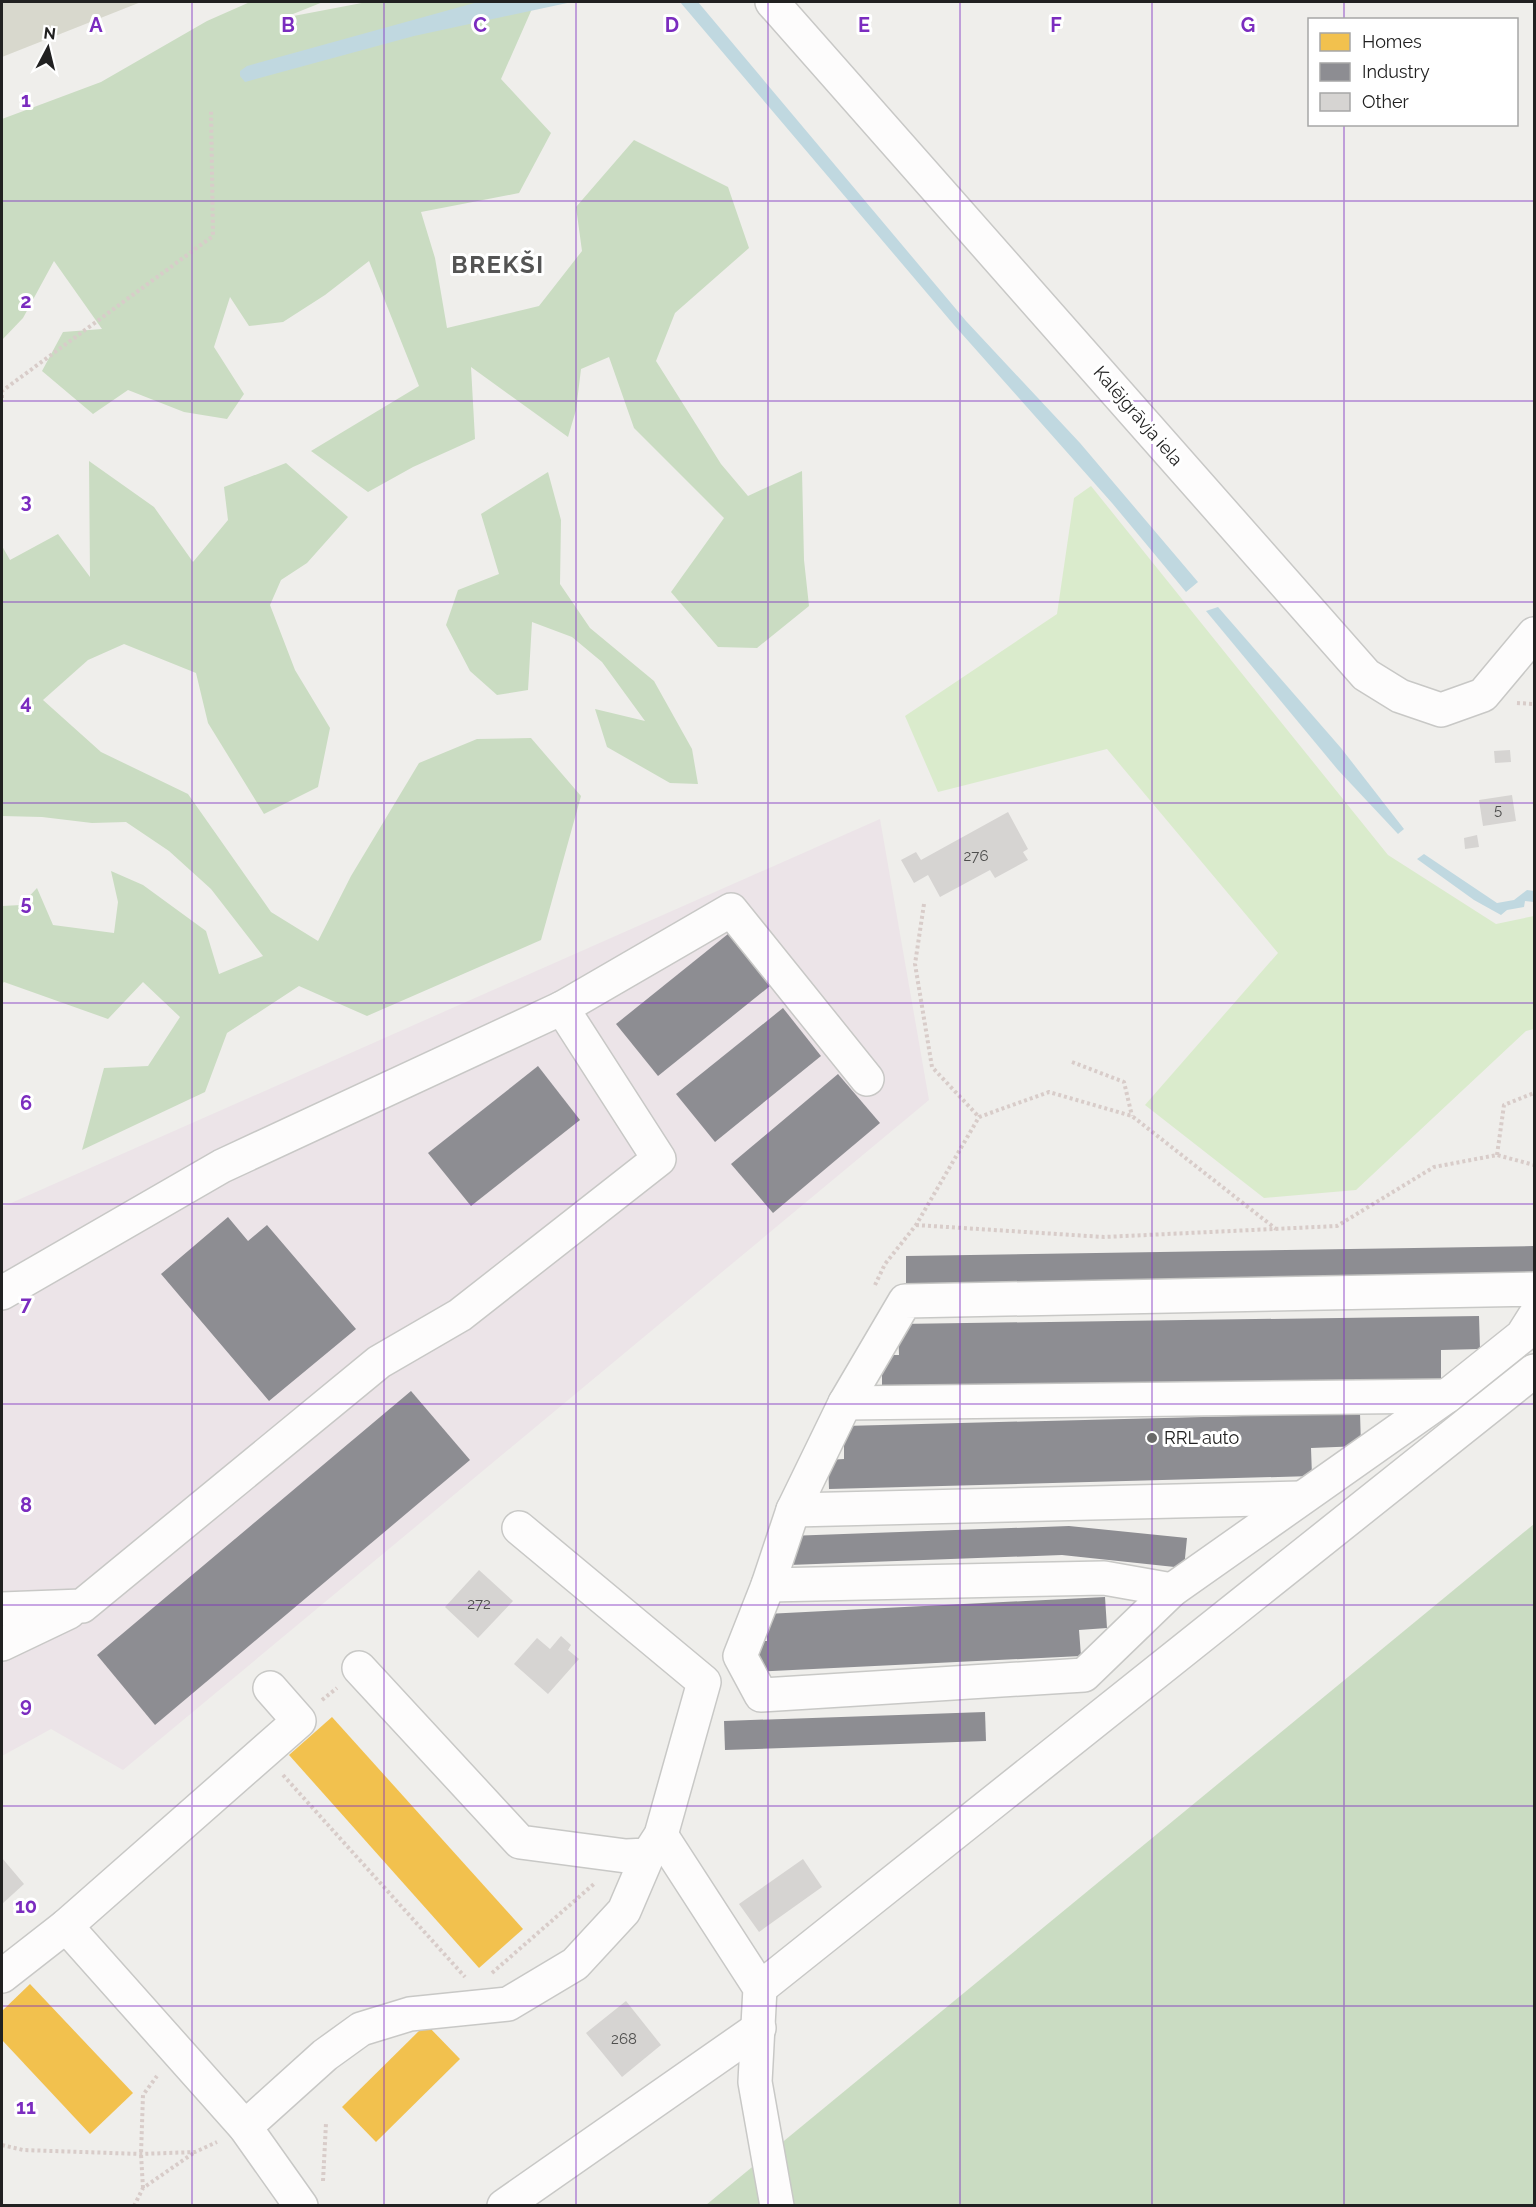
<svg xmlns="http://www.w3.org/2000/svg" width="1536" height="2207" font-family="Raleway,sans-serif">
<rect width="100%" height="100%" fill="#efeeeb"/>
<polygon fill="#ece4e8" points="880,819 929,1100 123,1770 51,1729 2,1756 2,1207"/>
<polygon fill="#d8d8cd" points="2,2 141,2 2,57"/>
<polygon fill="#daebcc" points="1091,486 1388,855 1496,924 1534,916 1534,1029 1526,1031 1356,1190 1264,1198 1145,1105 1278,953 1107,749 938,792 905,716 1057,614 1074,498"/>
<g fill="#cadcc2">
<polygon points="250,2 323,2 283,18 367,2 535,2 501,79 551,133 519,193 421,212 435,258 447,328 539,306 582,251 576,207 634,140 728,187 749,248 675,313 656,361 721,464 748,496 802,471 804,560 809,606 757,648 718,647 671,592 724,518 634,428 609,357 581,369 576,410 568,437 471,367 475,439 413,467 368,492 311,451 419,386 369,261 325,295 283,322 249,326 230,297 214,347 244,394 227,419 184,412 128,390 93,414 42,371 63,332 102,329 54,261 23,318 2,340 2,119 101,82 207,21"/>
<polygon points="89,461 154,507 193,562 228,520 224,487 286,463 348,517 307,563 281,580 270,605 295,670 330,728 318,787 264,814 208,723 196,673 124,644 88,660 43,700 101,752 188,794 271,912 318,941 351,876 419,763 477,739 531,738 581,796 541,940 367,1016 299,986 227,1033 205,1092 82,1150 104,1068 148,1066 180,1017 143,982 108,1019 4,982 2,984 2,906 21,905 37,888 53,925 114,933 118,902 111,871 143,885 206,931 219,974 263,956 211,889 169,851 126,822 92,823 42,817 2,816 2,546 10,560 58,534 90,577"/>
<polygon points="548,472 561,520 560,584 590,628 654,681 692,749 698,784 670,783 607,747 595,709 645,721 602,662 572,637 532,622 528,690 497,695 470,671 446,625 458,590 499,574 481,514"/>
<polygon points="1534,1524 1534,2205 706,2205"/>
</g>
<g fill="#c0d8e0">
<polygon points="478,2 572,2 414,36 245,82 240,76 240,71 247,66"/>
<polygon points="680,2 698,2 966,321 1080,443 1198,582 1186,592 1112,503 954,325"/>
<polygon points="1218,607 1341,748 1404,829 1398,834 1338,770 1206,611"/>
<polygon points="1424,854 1497,903 1514,900 1527,890 1534,891 1534,902 1525,901 1524,907 1507,910 1501,915 1474,900 1417,859"/>
</g>
<g fill="#f2c14e">
<polygon points="332,1717 523,1929 479,1968 289,1755"/>
<polygon points="30,1984 133,2093 90,2134 2,2040 2,2011"/>
<polygon points="426,2024 460,2059 376,2142 342,2107"/>
</g>
<g fill="#8d8d92">
<polygon points="728,934 770,986 658,1076 616,1024"/>
<polygon points="783,1008 821,1056 715,1142 676,1094"/>
<polygon points="538,1066 580,1120 471,1206 428,1153"/>
<polygon points="838,1074 880,1123 773,1213 731,1164"/>
<polygon points="228,1217 248,1241 267,1225 356,1329 269,1401 161,1274"/>
<polygon points="1534,1246 1534,1273 906,1284 906,1256"/>
<polygon points="1479,1316 1480,1349 1441,1350 1441,1380 882,1389 882,1355 899,1355 898,1324"/>
<polygon points="411,1391 470,1460 155,1725 97,1655"/>
<polygon points="1360,1413 1361,1446 1311,1448 1312,1476 829,1489 828,1460 844,1459 844,1426"/>
<polygon points="1069,1526 1187,1538 1184,1568 1062,1555 789,1565 788,1536"/>
<polygon points="1105,1597 1107,1628 1079,1630 1081,1656 750,1672 748,1641 767,1641 766,1614"/>
<polygon points="985,1712 986,1741 725,1750 724,1721"/>
</g>
<g fill="#d6d4d2">
<polygon points="1510,750 1511,762 1495,763 1494,751"/>
<polygon points="1512,795 1516,821 1483,826 1479,800"/>
<polygon points="1008,812 1028,849 1023,852 1028,860 995,878 990,870 940,897 928,875 914,883 901,860 916,852 921,860"/>
<polygon points="1477,835 1479,847 1465,849 1464,838"/>
<polygon points="479,1570 513,1601 478,1638 445,1607"/>
<polygon points="561,1636 571,1645 568,1650 579,1659 548,1694 514,1664 537,1638 550,1649"/>
<polygon points="2,1858 24,1884 2,1904"/>
<polygon points="803,1859 822,1887 759,1932 739,1904"/>
<polygon points="626,2001 661,2045 622,2077 586,2033"/>
</g>
<g fill="none" stroke-linecap="round" stroke-linejoin="round">
<defs>
<g id="minor">
<polyline points="772,2 1366,675 1400,696 1441,710 1483,695 1534,634"/>
<polyline points="1534,1289 905,1301 845,1403 793,1510 768,1585 740,1656 761,1695 1084,1675 1172,1590 1447,1396 1522,1336 1534,1317"/>
<polyline points="2,1293 222,1166 562,1008"/>
<polyline points="845,1403 1447,1396"/>
<polyline points="793,1510 1301,1498"/>
<polyline points="768,1585 1104,1578 1172,1590"/>
<polyline points="2,1609 82,1606 379,1362 460,1315 659,1159 562,1008 731,910 867,1079"/>
<polyline points="2,1644 69,1612"/>
<polyline points="359,1668 520,1842 626,1856 648,1855 661,1835 704,1682 519,1528"/>
<polyline points="661,1835 760,1988 755,2082 777,2206"/>
<polyline points="66,1926 245,2127 301,2206"/>
<polyline points="2,1976 66,1926 299,1721 270,1688"/>
<polyline points="760,1988 1534,1371"/>
<polyline points="245,2127 325,2055 361,2029 410,2014 508,2004 575,1964 624,1911 648,1855"/>
<polyline points="504,2206 759,2028"/>
</g>
</defs>
<use href="#minor" stroke="#c8c8c6" stroke-width="36"/>
<g stroke="#d8ccc9" stroke-width="4" stroke-dasharray="3 3" stroke-linecap="butt">
<polyline points="2,398 2,391 213,236 211,110"/>
<polyline points="1517,703 1534,704"/>
<polyline points="924,904 915,964 932,1067 979,1117"/>
<polyline points="1072,1062 1124,1082 1132,1116"/>
<polyline points="1497,1155 1504,1105 1534,1093"/>
<polyline points="916,1225 1104,1237 1337,1226 1434,1167 1497,1155 1534,1165"/>
<polyline points="875,1285 885,1264 916,1225 979,1117 1049,1092 1132,1116 1276,1229"/>
<polyline points="322,1700 337,1688"/>
<polyline points="283,1775 465,1977"/>
<polyline points="492,1973 595,1883"/>
<polyline points="2,2145 23,2150 141,2154 195,2152 217,2142"/>
<polyline points="323,2181 326,2123"/>
<polyline points="143,2188 141,2154 143,2095 157,2076"/>
<polyline points="134,2206 143,2188 195,2152"/>
</g>
<use href="#minor" stroke="#fdfcfc" stroke-width="33"/>
</g>
<path fill="none" stroke="#7b2cbf" stroke-width="1.5" stroke-opacity="0.55" d="M192 2V2206M384 2V2206M576 2V2206M768 2V2206M960 2V2206M1152 2V2206M1344 2V20M1344 124V2206M2 201H1534M2 401H1534M2 602H1534M2 803H1534M2 1003H1534M2 1204H1534M2 1404H1534M2 1605H1534M2 1806H1534M2 2006H1534"/>
<circle fill="#696968" stroke="#fff" stroke-width="2" cx="1152" cy="1438" r="6"/>
<g text-anchor="middle" stroke-width="6" stroke-linejoin="round" paint-order="stroke">
<g font-size="15" fill="#4e4e4d">
<text x="1498" y="815">5</text>
<text x="976" y="861">276</text>
<text x="479" y="1609">272</text>
<text x="624" y="2044">268</text>
</g>
<g font-size="18" fill="#212121" stroke="#fff">
<text transform="translate(1138 416) rotate(49)" y="6">Kalējgrāvja iela</text>
</g>
<g font-size="18" fill="#212121" stroke="#fff" text-anchor="start">
<text x="1164" y="1444">RRL auto</text>
</g>
<g font-size="24" font-weight="bold" letter-spacing="1.5" fill="#545454" stroke="#fff">
<text x="498" y="273">BREKŠI</text>
</g>
</g>
<g font-size="20" text-anchor="middle" font-weight="bold" fill="#7b2cbf" stroke="#fff" stroke-width="6" stroke-linejoin="round" paint-order="stroke">
<text x="96" y="32">A</text>
<text x="288" y="32">B</text>
<text x="480" y="32">C</text>
<text x="672" y="32">D</text>
<text x="864" y="32">E</text>
<text x="1056" y="32">F</text>
<text x="1248" y="32">G</text>
<text x="26" y="107">1</text>
<text x="26" y="308">2</text>
<text x="26" y="508">3</text>
<text x="26" y="709">4</text>
<text x="26" y="910">5</text>
<text x="26" y="1110">6</text>
<text x="26" y="1311">7</text>
<text x="26" y="1512">8</text>
<text x="26" y="1712">9</text>
<text x="26" y="1913">10</text>
<text x="26" y="2114">11</text>
</g>
<rect width="1536" height="2207" fill="none" stroke="#212121" stroke-width="6"/>
<rect x="1308" y="18" width="210" height="108" fill="#ffffff" stroke="#a6a6a6" stroke-width="1.5"/>
<rect x="1320" y="33" width="30" height="18" fill="#f2c14e" stroke="#a6a6a6" stroke-width="1.5"/>
<text x="1362" y="48" font-size="18" fill="#212121">Homes</text>
<rect x="1320" y="63" width="30" height="18" fill="#8d8d92" stroke="#a6a6a6" stroke-width="1.5"/>
<text x="1362" y="78" font-size="18" fill="#212121">Industry</text>
<rect x="1320" y="93" width="30" height="18" fill="#d6d4d2" stroke="#a6a6a6" stroke-width="1.5"/>
<text x="1362" y="108" font-size="18" fill="#212121">Other</text>
<g transform="translate(48 48) rotate(7)" stroke="#ffffff" stroke-width="4.5" paint-order="stroke">
<path d="M0-4.5L10 22L0 15L-10 22Z" fill="#212121"/>
<text y="-9" font-size="16" font-weight="bold" text-anchor="middle" fill="#212121">N</text>
</g>
</svg>
